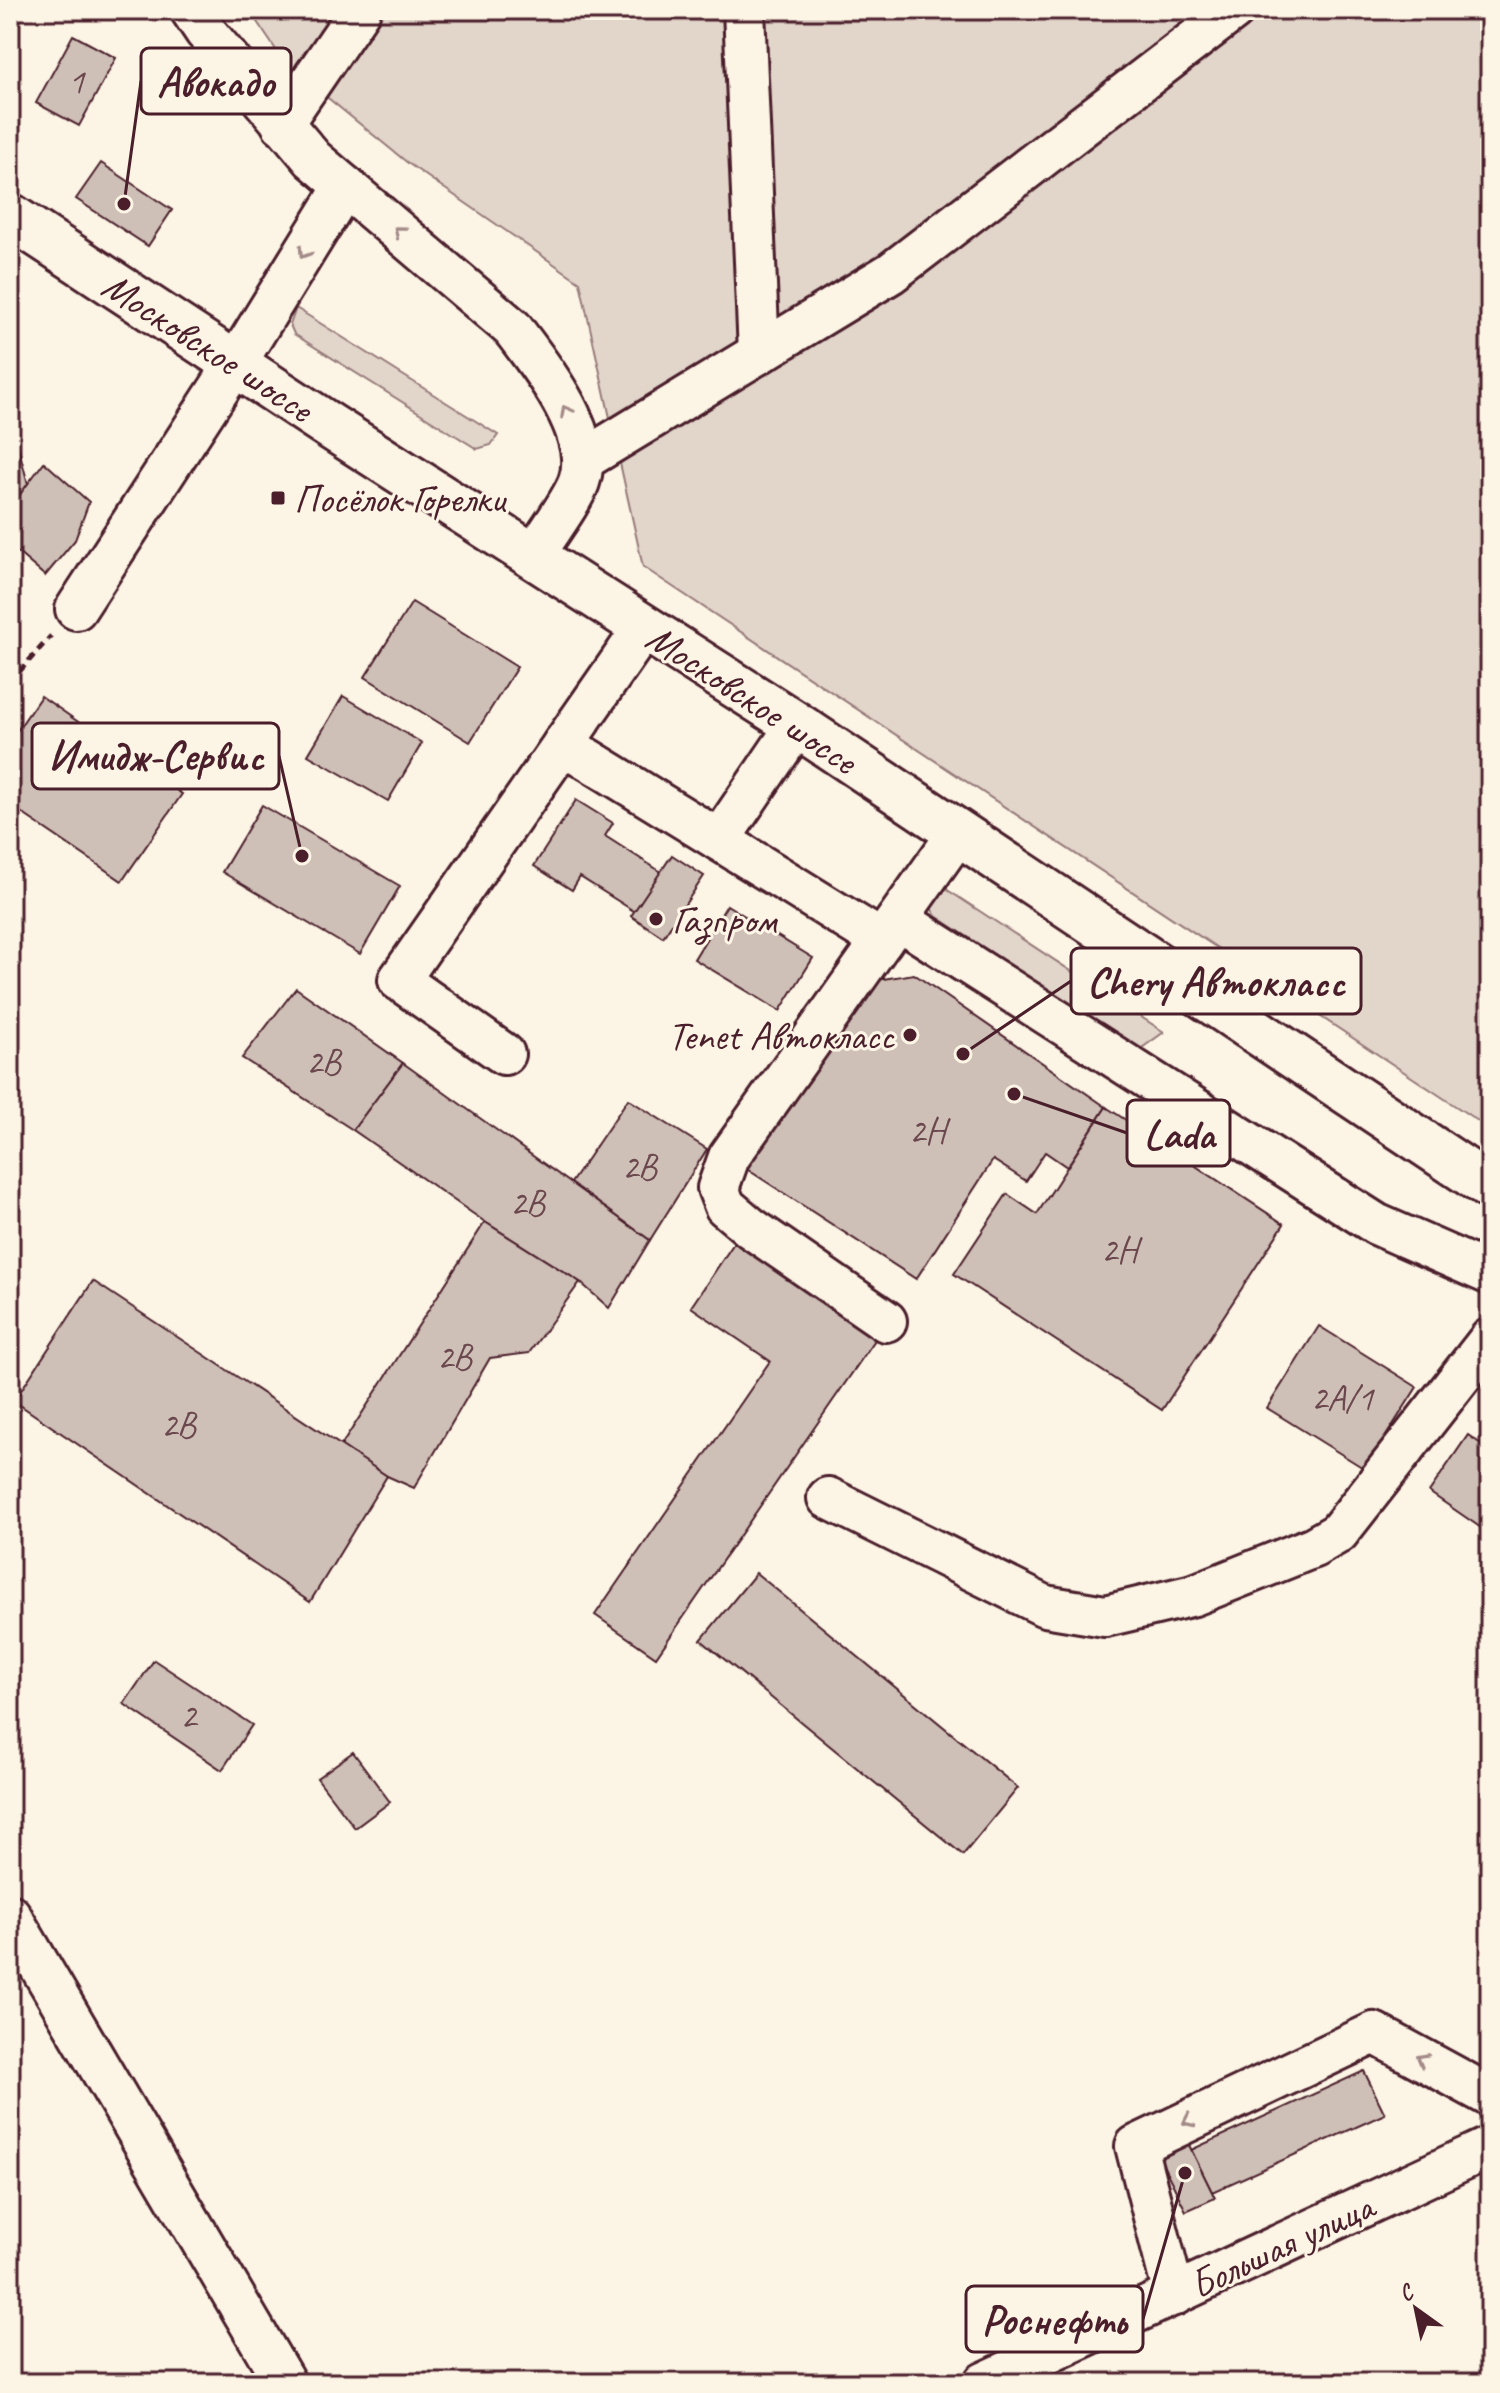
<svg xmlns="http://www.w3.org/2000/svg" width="1500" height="2393" font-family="Caveat,sans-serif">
<rect width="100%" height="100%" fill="#fcf5e5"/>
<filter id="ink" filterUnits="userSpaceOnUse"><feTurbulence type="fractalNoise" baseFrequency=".0125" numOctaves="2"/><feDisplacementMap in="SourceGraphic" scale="16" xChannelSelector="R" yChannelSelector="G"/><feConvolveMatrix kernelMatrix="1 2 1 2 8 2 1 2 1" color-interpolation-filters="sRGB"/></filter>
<g filter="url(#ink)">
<g fill="#e2d5ca" stroke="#967a7a" stroke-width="2">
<polygon points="249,10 1490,10 1490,1129 643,567 580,282 409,164 285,63"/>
<polygon points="296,308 498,435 491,445 477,449 294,334 290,325"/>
<polygon points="946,889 1164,1032 1139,1050 936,916 929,905 934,895"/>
</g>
<g fill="#cfc0b7" stroke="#4a1f2b" stroke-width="2">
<polygon points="73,35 116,58 79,126 36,103"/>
<polygon points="101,163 172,210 148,246 76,199"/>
<polygon points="10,438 17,442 28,484 10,508"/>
<polygon points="44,462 89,502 75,540 45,576 10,546 10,508"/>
<polygon points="412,602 517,667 470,742 365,677"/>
<polygon points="41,696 182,794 122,881 10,805 10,741"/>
<polygon points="343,696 422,743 388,801 308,755"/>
<polygon points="576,800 613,823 605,836 666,875 640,915 580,877 572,890 534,866"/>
<polygon points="262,805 400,886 360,954 222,872"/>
<polygon points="672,855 704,876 663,937 631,916"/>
<polygon points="727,905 813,958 780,1011 694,959"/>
<polygon points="914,974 1106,1107 1067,1167 1045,1152 1026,1181 993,1160 916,1279 739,1164 871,981"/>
<polygon points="296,988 403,1063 353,1130 242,1058"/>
<polygon points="403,1063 650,1240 609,1308 580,1282 485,1222 353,1130"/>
<polygon points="628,1099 707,1149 650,1240 571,1183"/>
<polygon points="1106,1107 1284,1224 1162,1410 954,1274 1007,1194 1037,1214"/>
<polygon points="485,1222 580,1282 529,1353 490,1358 414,1488 387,1476 341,1446"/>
<polygon points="738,1237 879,1334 656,1657 595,1615 770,1361 691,1307"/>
<polygon points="93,1281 387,1476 310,1602 14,1401"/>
<polygon points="1319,1326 1417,1387 1365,1469 1267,1408"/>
<polygon points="1468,1435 1490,1450 1490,1534 1429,1492"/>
<polygon points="756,1573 1018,1788 963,1855 701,1640"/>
<polygon points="154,1660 252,1725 222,1770 124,1704"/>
<polygon points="353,1752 390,1802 355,1828 317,1778"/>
<polygon points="1364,2071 1385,2114 1212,2192 1191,2150"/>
<polygon points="1187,2141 1215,2198 1186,2211 1158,2155"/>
</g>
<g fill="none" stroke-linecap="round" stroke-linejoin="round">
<defs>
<g id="minor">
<path d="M191 10 205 31 313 159 512 328C540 365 596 434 579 482 572 502 545 537 533 557"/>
<polyline points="744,10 759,353"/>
<polyline points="282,124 360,10"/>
<polyline points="583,460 891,273 1234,10"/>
<polyline points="76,609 236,363 345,186"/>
<polyline points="563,744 719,840 797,725"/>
<polyline points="719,840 882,941"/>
<polyline points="898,919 1376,1224 1490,1274"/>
<polyline points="504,1054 399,980 644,628"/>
<polyline points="886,1321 751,1228 725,1206 718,1188 729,1157 959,832"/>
<polyline points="828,1498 1045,1606 1105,1616 1194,1595 1314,1547 1338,1533 1490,1339"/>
<polyline points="10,1915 285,2383"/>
<polyline points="1174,2295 1136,2146 1374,2033 1490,2096"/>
<polyline points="984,2383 1490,2147"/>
</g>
<polyline id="major" points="10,216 328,425 797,725 1490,1187"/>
</defs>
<use href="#minor" stroke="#4a1f2b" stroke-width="46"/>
<use href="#major" stroke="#4a1f2b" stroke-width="50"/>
<polyline stroke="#4a1f2b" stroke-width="5" stroke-dasharray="8 6" stroke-linecap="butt" points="10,682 51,636"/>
<use href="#minor" stroke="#fcf5e5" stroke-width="40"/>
<use href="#major" stroke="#fcf5e5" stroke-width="44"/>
</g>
<defs><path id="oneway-chevron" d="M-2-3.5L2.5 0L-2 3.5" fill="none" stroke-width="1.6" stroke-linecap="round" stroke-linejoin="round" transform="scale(2)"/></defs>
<g stroke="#a38a88">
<use href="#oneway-chevron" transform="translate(399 231) rotate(-140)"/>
<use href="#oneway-chevron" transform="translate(304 253) rotate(122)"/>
<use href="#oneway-chevron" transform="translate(566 411) rotate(-119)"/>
<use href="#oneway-chevron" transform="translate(1422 2059) rotate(-151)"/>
<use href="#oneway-chevron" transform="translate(1188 2121) rotate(155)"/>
</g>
</g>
<g fill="#4a1f2b" stroke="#fcf5e5" stroke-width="3">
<rect x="270" y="490" width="16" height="16" rx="4"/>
<circle cx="656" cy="919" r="8"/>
<circle cx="910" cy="1035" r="8"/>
</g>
<g text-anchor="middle" stroke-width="6" stroke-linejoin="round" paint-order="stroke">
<g font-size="36" fill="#6b474e">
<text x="76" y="93">1</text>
<text x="323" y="1074">2В</text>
<text x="927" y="1143">2Н</text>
<text x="639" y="1179">2В</text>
<text x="527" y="1215">2В</text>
<text x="1119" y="1262">2Н</text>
<text x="454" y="1369">2В</text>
<text x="1342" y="1410">2А/1</text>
<text x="178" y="1437">2В</text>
<text x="188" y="1728">2</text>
</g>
<g font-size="40" fill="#4a1f2b" stroke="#fcf5e5">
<text transform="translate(208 346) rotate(33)" y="14">Московское шоссе</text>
<text transform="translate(752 698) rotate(33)" y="14">Московское шоссе</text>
<text transform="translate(1281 2245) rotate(-25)" y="14">Большая улица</text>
</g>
<g font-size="40" fill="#4a1f2b" stroke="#fcf5e5" text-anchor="start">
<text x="294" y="512">Посёлок Горелки</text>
<text x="672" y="933">Газпром</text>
<text x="894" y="1049" text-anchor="end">Tenet Автокласс</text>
</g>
</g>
<path fill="none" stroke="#4a1f2b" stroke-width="3" d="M124 204L141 81M302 856L279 756M963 1054L1071 981M1014 1094L1127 1133M1185 2173L1143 2319"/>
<g fill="#4a1f2b" stroke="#fcf5e5" stroke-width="3">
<circle cx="124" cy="204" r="8"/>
<circle cx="302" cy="856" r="8"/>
<circle cx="963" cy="1054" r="8"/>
<circle cx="1014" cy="1094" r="8"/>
<circle cx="1185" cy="2173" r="8"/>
</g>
<g fill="#fcf5e5" stroke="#4a1f2b" stroke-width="3">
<rect x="141" y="48" width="150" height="66" rx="8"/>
<rect x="32" y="723" width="247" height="66" rx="8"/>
<rect x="1071" y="948" width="290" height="66" rx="8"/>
<rect x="1127" y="1100" width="103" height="66" rx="8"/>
<rect x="966" y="2286" width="177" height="66" rx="8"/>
</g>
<g font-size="42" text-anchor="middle" font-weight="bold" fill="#4a1f2b">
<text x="216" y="96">Авокадо</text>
<text x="156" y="770">Имидж-Сервис</text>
<text x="1216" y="996">Chery Автокласс</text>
<text x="1179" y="1148">Lada</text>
<text x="1054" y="2334">Роснефть</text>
</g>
<rect width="1500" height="2393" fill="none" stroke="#fcf5e5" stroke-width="40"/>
<rect x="20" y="20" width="1460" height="2353" fill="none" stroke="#4a1f2b" stroke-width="3" filter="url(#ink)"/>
<g transform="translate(1416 2309) rotate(327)" stroke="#fcf5e5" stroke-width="6" paint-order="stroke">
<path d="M0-6L14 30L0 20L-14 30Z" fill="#4a1f2b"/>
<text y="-12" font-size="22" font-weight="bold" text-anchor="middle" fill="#4a1f2b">С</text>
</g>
</svg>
